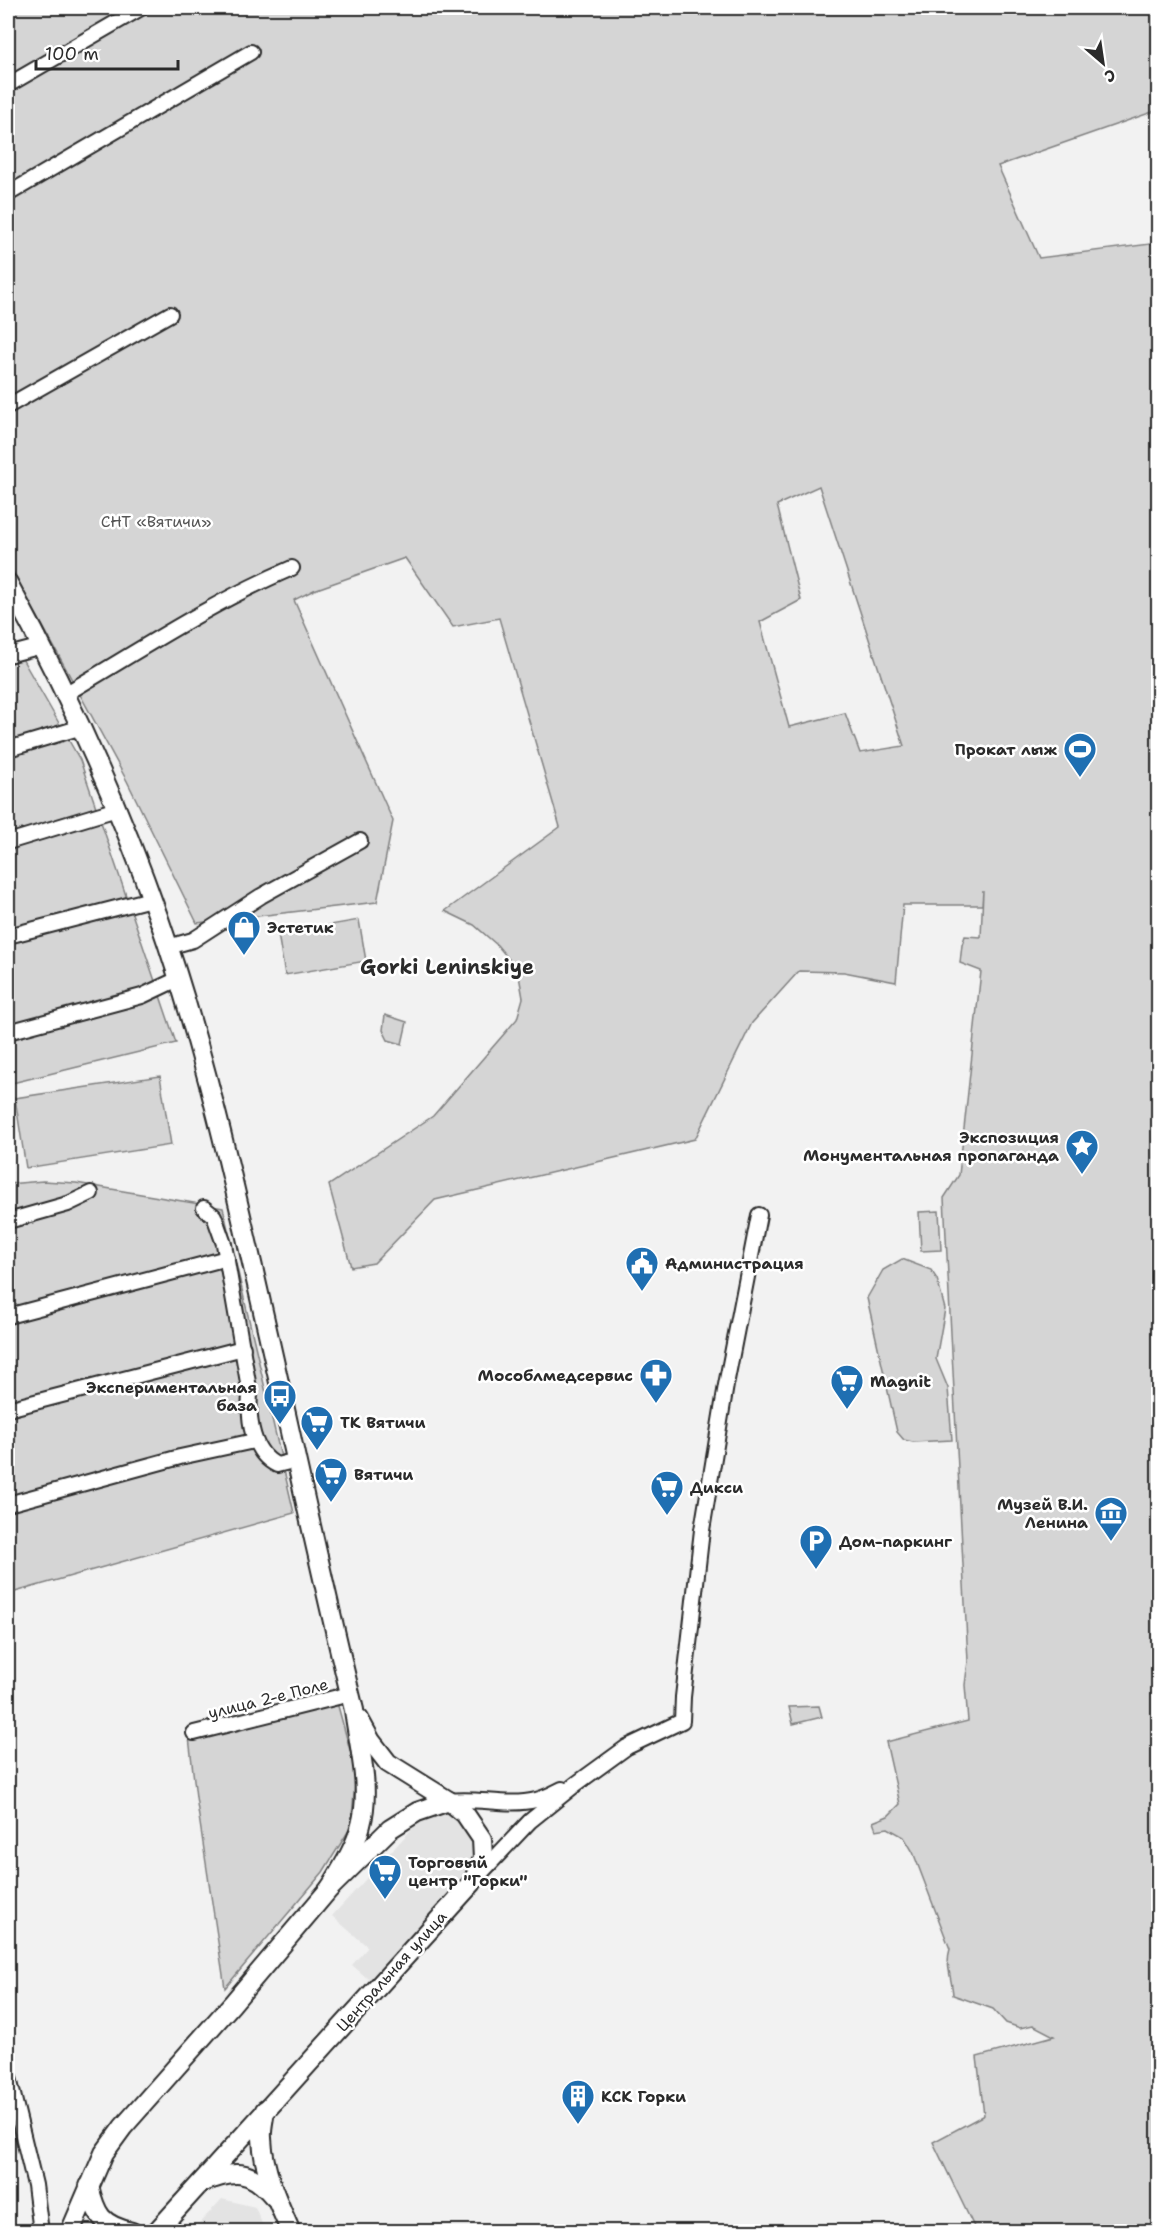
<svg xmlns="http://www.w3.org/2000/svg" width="1166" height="2239" font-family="'Shantell Sans',sans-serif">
<rect width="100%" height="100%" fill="#f2f2f2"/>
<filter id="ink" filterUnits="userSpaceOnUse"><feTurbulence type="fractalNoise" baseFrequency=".0167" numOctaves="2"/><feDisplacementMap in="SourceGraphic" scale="12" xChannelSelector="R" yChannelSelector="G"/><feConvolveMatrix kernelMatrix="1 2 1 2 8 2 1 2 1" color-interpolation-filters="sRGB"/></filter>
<g filter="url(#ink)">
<g fill="#e3e3e3">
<polygon points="435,1813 448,1813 459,1823 472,1842 476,1861 468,1879 374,1984 352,1965 368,1947 332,1916 421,1819"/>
<polygon points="222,2199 255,2207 265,2231 192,2231"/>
</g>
<g fill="#d5d5d5" stroke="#808080" stroke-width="1.5" fill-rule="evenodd">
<path d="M8 8H1158V110L998 166 1039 258 1158 243V2231H976L933 2142 984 2115 977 2057 1054 2036 1033 2025 1020 2028 1006 2023 993 2009 953 1995C952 1978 945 1965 950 1949L913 1852 904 1837 888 1828 876 1830 873 1822 888 1816 900 1804 886 1742 968 1721 965 1685 968 1661 944 1198 959 1175 981 971 960 963 962 945 965 936 981 937 983 891 982 905H903L896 982 844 972 799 971 752 1023 695 1139 435 1200 374 1263 351 1267 329 1185 433 1116 517 1019 523 998 518 970 497 945 474 925 445 911 560 827 499 618 453 627 405 558 314 590 294 600 393 821 377 902 197 923 127 781 8 562ZM819 486 904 746 860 753 845 713 789 727 760 622 801 600 777 505Z"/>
<polygon points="8,634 80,760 176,1043 8,1084"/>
<polygon points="359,920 366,961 285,975 278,934"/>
<polygon points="385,1015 407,1022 402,1044 388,1040 383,1030"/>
<polygon points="160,1076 171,1145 26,1168 15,1098"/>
<polygon points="43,1181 76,1183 223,1208 294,1513 8,1594 8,1184"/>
<polygon points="939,1211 941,1250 921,1251 919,1212"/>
<polygon points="902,1259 931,1270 937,1279 945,1309 936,1359 948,1388 952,1440 913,1442 904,1440 897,1432 867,1298 883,1270"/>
<polygon points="335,1695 356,1772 351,1827 323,1872 225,1988 196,1797 188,1729"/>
<polygon points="819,1706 822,1717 793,1724 789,1707"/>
</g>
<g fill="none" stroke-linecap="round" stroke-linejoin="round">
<defs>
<g id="minor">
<polyline points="8,85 141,8"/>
<polyline points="8,194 251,52"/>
<polyline points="8,406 170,314"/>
<polyline points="8,655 42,646"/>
<path d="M65 694C140 650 212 602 292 568"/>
<polyline points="8,749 82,727"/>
<polyline points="8,842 117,809"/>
<polyline points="8,936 151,899"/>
<polyline points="168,947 193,940 261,896 360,841"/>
<polyline points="8,1032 142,996 178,979"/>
<path d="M204 1208 214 1216 224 1244 250 1394C248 1420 252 1453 277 1465L297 1460"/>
<polyline points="8,1221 68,1204 91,1193"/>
<polyline points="8,1316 227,1258"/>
<polyline points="8,1409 243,1348"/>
<polyline points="8,1504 180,1457 254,1441"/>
<polyline points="194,1733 350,1694"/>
<path d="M449 1801C478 1797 507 1807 536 1800 545 1798 554 1793 562 1789"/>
<polyline points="480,1874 530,1821 576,1784 627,1747 682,1721 683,1697 702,1530 726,1385 759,1215"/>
<polyline points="8,2074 35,2185 41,2232"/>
</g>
<g id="major">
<path d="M8 583C67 691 118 802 159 919 196 1025 223 1136 248 1246 284 1400 316 1556 354 1710 359 1747 371 1788 361 1825 355 1848 342 1868 330 1888"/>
<path d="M265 2110C264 2119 261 2129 262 2138 263 2170 278 2203 291 2232"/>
<path d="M201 2183C234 2170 250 2168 274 2197"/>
<path d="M89 2186C96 2215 101 2225 132 2232"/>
<polyline points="70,2232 104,2153 123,2127 232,2004 330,1888 390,1829 417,1812 449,1801"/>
<polyline points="156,2232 472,1883 483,1859 482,1839 465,1814 449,1801 388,1763 371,1741 359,1719"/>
</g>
</defs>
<use href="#minor" stroke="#2b2b2b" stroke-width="18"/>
<use href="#major" stroke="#2b2b2b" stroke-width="22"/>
<use href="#minor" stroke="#fff" stroke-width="14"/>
<use href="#major" stroke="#fff" stroke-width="18"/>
</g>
</g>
<defs>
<symbol id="stadium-pin" viewBox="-11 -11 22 30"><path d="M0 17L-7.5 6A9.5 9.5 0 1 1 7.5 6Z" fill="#1f6fb2" stroke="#fff"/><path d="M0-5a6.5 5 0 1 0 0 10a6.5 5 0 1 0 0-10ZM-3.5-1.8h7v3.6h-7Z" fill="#fff"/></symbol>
<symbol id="shop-pin" viewBox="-11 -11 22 30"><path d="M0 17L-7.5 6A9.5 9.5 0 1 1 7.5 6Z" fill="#1f6fb2" stroke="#fff"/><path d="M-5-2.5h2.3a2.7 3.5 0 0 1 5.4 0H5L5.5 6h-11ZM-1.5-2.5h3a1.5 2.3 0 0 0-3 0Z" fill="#fff"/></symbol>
<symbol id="sight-pin" viewBox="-11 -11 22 30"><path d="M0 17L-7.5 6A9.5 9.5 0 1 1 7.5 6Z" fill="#1f6fb2" stroke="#fff"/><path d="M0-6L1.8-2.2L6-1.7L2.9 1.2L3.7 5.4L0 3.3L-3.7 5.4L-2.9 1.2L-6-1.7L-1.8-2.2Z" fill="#fff"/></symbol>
<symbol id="civic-pin" viewBox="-11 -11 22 30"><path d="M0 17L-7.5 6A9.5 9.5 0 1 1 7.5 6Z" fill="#1f6fb2" stroke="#fff"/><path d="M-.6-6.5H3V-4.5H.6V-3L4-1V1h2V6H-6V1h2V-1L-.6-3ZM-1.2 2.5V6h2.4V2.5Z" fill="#fff"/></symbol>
<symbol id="pharmacy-pin" viewBox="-11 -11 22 30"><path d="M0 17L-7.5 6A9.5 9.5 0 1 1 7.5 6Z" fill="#1f6fb2" stroke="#fff"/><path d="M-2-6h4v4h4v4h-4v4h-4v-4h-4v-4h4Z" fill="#fff"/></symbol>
<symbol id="supermarket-pin" viewBox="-11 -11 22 30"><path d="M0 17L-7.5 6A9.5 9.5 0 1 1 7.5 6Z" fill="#1f6fb2" stroke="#fff"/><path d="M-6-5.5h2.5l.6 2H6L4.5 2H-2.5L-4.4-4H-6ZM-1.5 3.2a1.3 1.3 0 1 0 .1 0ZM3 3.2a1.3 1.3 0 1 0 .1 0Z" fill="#fff"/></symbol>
<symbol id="bus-pin" viewBox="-11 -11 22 30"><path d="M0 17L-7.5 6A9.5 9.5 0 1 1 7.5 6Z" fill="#1f6fb2" stroke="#fff"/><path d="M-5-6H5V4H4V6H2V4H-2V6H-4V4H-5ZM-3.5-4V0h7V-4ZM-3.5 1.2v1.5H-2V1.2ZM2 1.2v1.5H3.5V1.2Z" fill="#fff"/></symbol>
<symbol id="museum-pin" viewBox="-11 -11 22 30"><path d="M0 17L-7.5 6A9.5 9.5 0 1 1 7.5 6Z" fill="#1f6fb2" stroke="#fff"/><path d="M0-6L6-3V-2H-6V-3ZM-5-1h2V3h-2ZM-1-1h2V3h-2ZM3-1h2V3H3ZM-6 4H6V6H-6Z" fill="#fff"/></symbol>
<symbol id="parking-pin" viewBox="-11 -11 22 30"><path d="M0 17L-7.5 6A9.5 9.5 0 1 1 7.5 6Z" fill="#1f6fb2" stroke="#fff"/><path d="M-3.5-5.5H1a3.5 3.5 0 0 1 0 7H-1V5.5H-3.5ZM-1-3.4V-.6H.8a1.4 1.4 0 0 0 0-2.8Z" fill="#fff"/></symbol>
<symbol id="building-pin" viewBox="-11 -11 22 30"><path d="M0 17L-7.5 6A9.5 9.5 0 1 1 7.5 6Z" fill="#1f6fb2" stroke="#fff"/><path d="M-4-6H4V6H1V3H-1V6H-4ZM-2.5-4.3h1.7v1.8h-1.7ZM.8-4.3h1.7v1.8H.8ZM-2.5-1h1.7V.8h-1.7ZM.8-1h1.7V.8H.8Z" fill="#fff"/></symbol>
</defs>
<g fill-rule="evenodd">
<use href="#stadium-pin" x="1061" y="730" width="38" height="52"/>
<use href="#shop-pin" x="225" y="908" width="38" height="52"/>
<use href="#sight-pin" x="1063" y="1127" width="38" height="52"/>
<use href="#civic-pin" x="623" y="1244" width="38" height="52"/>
<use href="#pharmacy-pin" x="637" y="1356" width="38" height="52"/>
<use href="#supermarket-pin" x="828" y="1362" width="38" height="52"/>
<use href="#bus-pin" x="261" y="1377" width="38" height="52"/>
<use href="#supermarket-pin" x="298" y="1403" width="38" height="52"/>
<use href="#supermarket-pin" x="312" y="1455" width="38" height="52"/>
<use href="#supermarket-pin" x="648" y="1468" width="38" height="52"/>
<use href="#museum-pin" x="1092" y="1494" width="38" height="52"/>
<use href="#parking-pin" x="797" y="1522" width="38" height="52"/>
<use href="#supermarket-pin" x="366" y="1852" width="38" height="52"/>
<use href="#building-pin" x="559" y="2077" width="38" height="52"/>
</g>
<g text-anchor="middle" stroke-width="5" stroke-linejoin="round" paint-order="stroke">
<g font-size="16" fill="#565656" stroke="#fff">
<text x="156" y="527">СНТ «Вятичи»</text>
</g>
<g font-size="16" font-weight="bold" fill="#2b2b2b" stroke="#fff" text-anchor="start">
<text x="1057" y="755" text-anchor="end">Прокат лыж</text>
<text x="267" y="933">Эстетик</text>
<text x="1059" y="1143" text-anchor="end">Экспозиция<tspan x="1059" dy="18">Монументальная пропаганда</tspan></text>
<text x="665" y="1269">Администрация</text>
<text x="633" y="1381" text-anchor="end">Мособлмедсервис</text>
<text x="870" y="1387">Magnit</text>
<text x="257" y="1393" text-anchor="end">Экспериментальная<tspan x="257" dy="18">база</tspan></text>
<text x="340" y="1428">ТК Вятичи</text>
<text x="354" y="1480">Вятичи</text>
<text x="690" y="1493">Дикси</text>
<text x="1088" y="1510" text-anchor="end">Музей В.И.<tspan x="1088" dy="18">Ленина</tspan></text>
<text x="839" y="1547">Дом-паркинг</text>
<text x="408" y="1868">Торговый<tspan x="408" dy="18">центр "Горки"</tspan></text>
<text x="601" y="2102">КСК Горки</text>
</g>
<g font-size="16" fill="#2b2b2b" stroke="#fff">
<text transform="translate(268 1698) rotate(-14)" y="6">улица 2-е Поле</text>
<text transform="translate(391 1971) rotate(-48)" y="6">Центральная улица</text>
</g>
<g font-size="20" font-weight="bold" fill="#2b2b2b" stroke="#fff">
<text x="447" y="974">Gorki Leninskiye</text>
</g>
</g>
<rect width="1166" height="2239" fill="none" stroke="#fff" stroke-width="30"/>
<rect x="15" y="15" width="1136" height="2209" fill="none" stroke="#2b2b2b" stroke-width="2" filter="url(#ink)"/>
<g transform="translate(1103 63) rotate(151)" stroke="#ffffff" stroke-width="4.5" paint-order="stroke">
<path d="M0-4.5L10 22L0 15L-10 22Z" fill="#2b2b2b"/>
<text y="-9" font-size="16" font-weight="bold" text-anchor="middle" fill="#2b2b2b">С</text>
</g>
<path d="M36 60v9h142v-9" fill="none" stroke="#2b2b2b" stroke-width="3"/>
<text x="45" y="60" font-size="18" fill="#2b2b2b" stroke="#ffffff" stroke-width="4.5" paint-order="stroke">100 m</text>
</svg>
